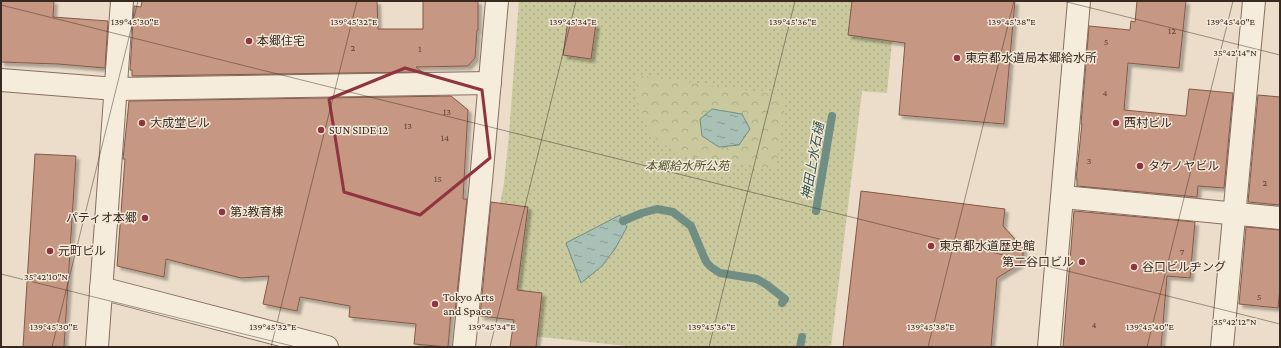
<svg xmlns="http://www.w3.org/2000/svg" width="1281" height="348" font-family="'Crimson Pro','Noto Sans JP',serif">
<defs>
<pattern id="grass-dots" width="8" height="8" patternUnits="userSpaceOnUse"><rect width="8" height="8" fill="#c9c99d"/><path d="M2 2h.1M6 6h.1" fill="none" stroke="#adad87" stroke-width="1.8" stroke-linecap="round"/></pattern>
<pattern id="forest-crowns" width="20" height="18" patternUnits="userSpaceOnUse"><rect width="20" height="18" fill="#c9c99d"/><path d="M2 6a3 3 0 1 1 6 0M12 15a3 3 0 1 1 6 0" fill="none" stroke="#adad87"/></pattern>
<pattern id="water-ripples" width="26" height="14" patternUnits="userSpaceOnUse"><rect width="26" height="14" fill="#a9c0b7"/><path d="M2 4q2-2 4 0t4 0M15 11q2-2 4 0t4 0" fill="none" stroke="#8b9c94"/></pattern>
<filter id="shadow"><feDropShadow dx="3.5" dy="3.5" stdDeviation="1" flood-color="#0004"/></filter>
</defs>
<rect width="100%" height="100%" fill="#ebddc9"/>
<polygon fill="url(#grass-dots)" points="519,1 896,1 887,93 862,91 831,347 636,347 513,334 513,320 500,204 504,183 509,134"/>
<polygon fill="url(#forest-crowns)" points="637,75 786,96 776,169 679,155 655,138 639,115 636,95"/>
<g fill="url(#water-ripples)" stroke="#708e83">
<polygon points="712,109 742,114 750,129 739,145 719,147 702,136 700,119"/>
<polygon points="620,215 627,227 615,249 602,266 581,283 566,243"/>
</g>
<g fill="none" stroke-linecap="round" stroke-linejoin="round">
<g stroke="#708e83" stroke-width="8">
<polyline points="816,211 832,116"/>
<polyline points="623,221 642,213 657,209 673,212 691,226 704,257 707,263 711,267 720,273 757,279 767,285 785,299 782,303"/>
<polyline points="800,347 802,337"/>
</g>
</g>
<g fill="#c69782" stroke="#845847" filter="url(#shadow)">
<polygon points="1,1 54,1 53,17 108,21 105,68 58,64 1,62"/>
<polygon points="142,1 377,1 378,29 423,29 423,1 478,1 478,30 477,30 475,58 468,66 416,67 422,72 132,76 132,70 130,70 134,6 141,7"/>
<polygon points="852,1 1015,1 1004,124 899,115 905,43 848,35"/>
<polygon points="1137,1 1186,1 1179,68 1128,63 1124,110 1186,116 1189,89 1233,93 1224,188 1198,186 1197,197 1077,186 1077,179 1076,179 1082,124 1081,124 1089,26 1130,30 1131,21 1135,22"/>
<polygon points="568,20 596,24 591,59 563,55"/>
<polygon points="1258,95 1280,97 1280,205 1248,202"/>
<polygon points="451,96 468,110 463,199 467,199 455,313 451,312 448,347 414,344 416,324 349,317 350,306 300,297 297,311 263,304 269,276 241,278 166,259 164,277 117,266 125,159 123,159 129,101"/>
<polygon points="35,154 76,156 64,347 23,347"/>
<polygon points="861,191 1005,209 1003,226 1023,248 1023,256 1020,264 997,278 991,347 843,347"/>
<polygon points="491,202 528,207 517,290 542,293 536,347 510,347 514,320 480,316"/>
<polygon points="1074,211 1195,222 1190,278 1167,276 1161,347 1063,347"/>
<polygon points="1246,227 1280,230 1280,288 1278,308 1239,304"/>
</g>
<g fill="none" stroke-linecap="round" stroke-linejoin="round">
<defs>
<g id="minor">
<polyline points="1,80 116,89 490,83"/>
<polyline points="1063,197 1280,218"/>
<polyline points="97,347 122,1"/>
<polyline points="464,347 481,181 497,1"/>
<polyline points="1049,347 1079,1"/>
<polyline points="1222,347 1254,1"/>
</g>
<polyline id="tertiary" points="101,288 327,347"/>
</defs>
<use href="#minor" stroke="#866f5f" stroke-width="24"/>
<use href="#tertiary" stroke="#866f5f" stroke-width="24"/>
<use href="#minor" stroke="#f6ecdc" stroke-width="22"/>
<use href="#tertiary" stroke="#f6ecdc" stroke-width="22"/>
</g>
<path fill="none" stroke="#90343f" stroke-width="3" stroke-linejoin="round" d="M405 68 482 90 490 158 420 215 344 192 329 99Z"/>
<path fill="none" stroke="#382a21" stroke-width="1" stroke-opacity="0.45" d="M1063 1 1280 55M1 5 1280 324M1 274 296 347M52 347 138 1M271 347 357 1M490 347 576 1M709 347 795 1M928 347 1014 1M1147 347 1233 1"/>
<g fill="#90343f" stroke="#f3e8d8" stroke-width="1.5">
<circle cx="249" cy="41" r="4"/>
<circle cx="957" cy="58" r="4"/>
<circle cx="142" cy="123" r="4"/>
<circle cx="1116" cy="123" r="4"/>
<circle cx="321" cy="130" r="4"/>
<circle cx="1140" cy="166" r="4"/>
<circle cx="222" cy="212" r="4"/>
<circle cx="145" cy="218" r="4"/>
<circle cx="931" cy="246" r="4"/>
<circle cx="50" cy="251" r="4"/>
<circle cx="1082" cy="262" r="4"/>
<circle cx="1134" cy="267" r="4"/>
<circle cx="435" cy="304" r="4"/>
</g>
<g text-anchor="middle" stroke-width="3" stroke-linejoin="round" paint-order="stroke">
<g font-size="10" fill="#5c4539">
<text x="1172" y="34">12</text>
<text x="1106" y="45">5</text>
<text x="353" y="51">2</text>
<text x="420" y="52">1</text>
<text x="1105" y="96">4</text>
<text x="447" y="115">13</text>
<text x="408" y="129">13</text>
<text x="445" y="141">14</text>
<text x="1089" y="164">3</text>
<text x="438" y="182">15</text>
<text x="1265" y="186">2</text>
<text x="1182" y="255">7</text>
<text x="1259" y="300">5</text>
<text x="1094" y="328">4</text>
</g>
<g font-size="12" fill="#382a21" stroke="#f3e8d8" text-anchor="start">
<text x="257" y="45">本郷住宅</text>
<text x="965" y="62">東京都水道局本郷給水所</text>
<text x="150" y="127">大成堂ビル</text>
<text x="1124" y="127">西村ビル</text>
<text x="329" y="134">SUN SIDE 12</text>
<text x="1148" y="170">タケノヤビル</text>
<text x="230" y="216">第2教育棟</text>
<text x="137" y="222" text-anchor="end">パティオ本郷</text>
<text x="939" y="250">東京都水道歴史館</text>
<text x="58" y="255">元町ビル</text>
<text x="1074" y="266" text-anchor="end">第二谷口ビル</text>
<text x="1142" y="271">谷口ビルヂング</text>
<text x="443" y="301">Tokyo Arts<tspan x="443" dy="14">and Space</tspan></text>
</g>
<g font-size="12" font-style="italic" fill="#4d532a" stroke="#f3e8d8">
<text x="687" y="170">本郷給水所公苑</text>
</g>
<g font-size="13" font-style="italic" fill="#325650" stroke="#f3e8d8">
<text transform="translate(812 161) rotate(-80)" y="5">神田上水石樋</text>
</g>
</g>
<g font-size="10" text-anchor="middle" fill="#382a21" stroke="#f3e8d8" stroke-width="3" stroke-linejoin="round" paint-order="stroke">
<text x="135" y="25">139°45'30"E</text>
<text x="354" y="25">139°45'32"E</text>
<text x="573" y="25">139°45'34"E</text>
<text x="793" y="25">139°45'36"E</text>
<text x="1012" y="25">139°45'38"E</text>
<text x="1231" y="25">139°45'40"E</text>
<text x="1235" y="56">35°42'14"N</text>
<text x="46" y="280">35°42'10"N</text>
<text x="1235" y="325">35°42'12"N</text>
<text x="54" y="330">139°45'30"E</text>
<text x="273" y="330">139°45'32"E</text>
<text x="492" y="330">139°45'34"E</text>
<text x="712" y="330">139°45'36"E</text>
<text x="931" y="330">139°45'38"E</text>
<text x="1150" y="330">139°45'40"E</text>
</g>
<rect width="1281" height="348" fill="none" stroke="#382a21" stroke-width="4"/>
</svg>
